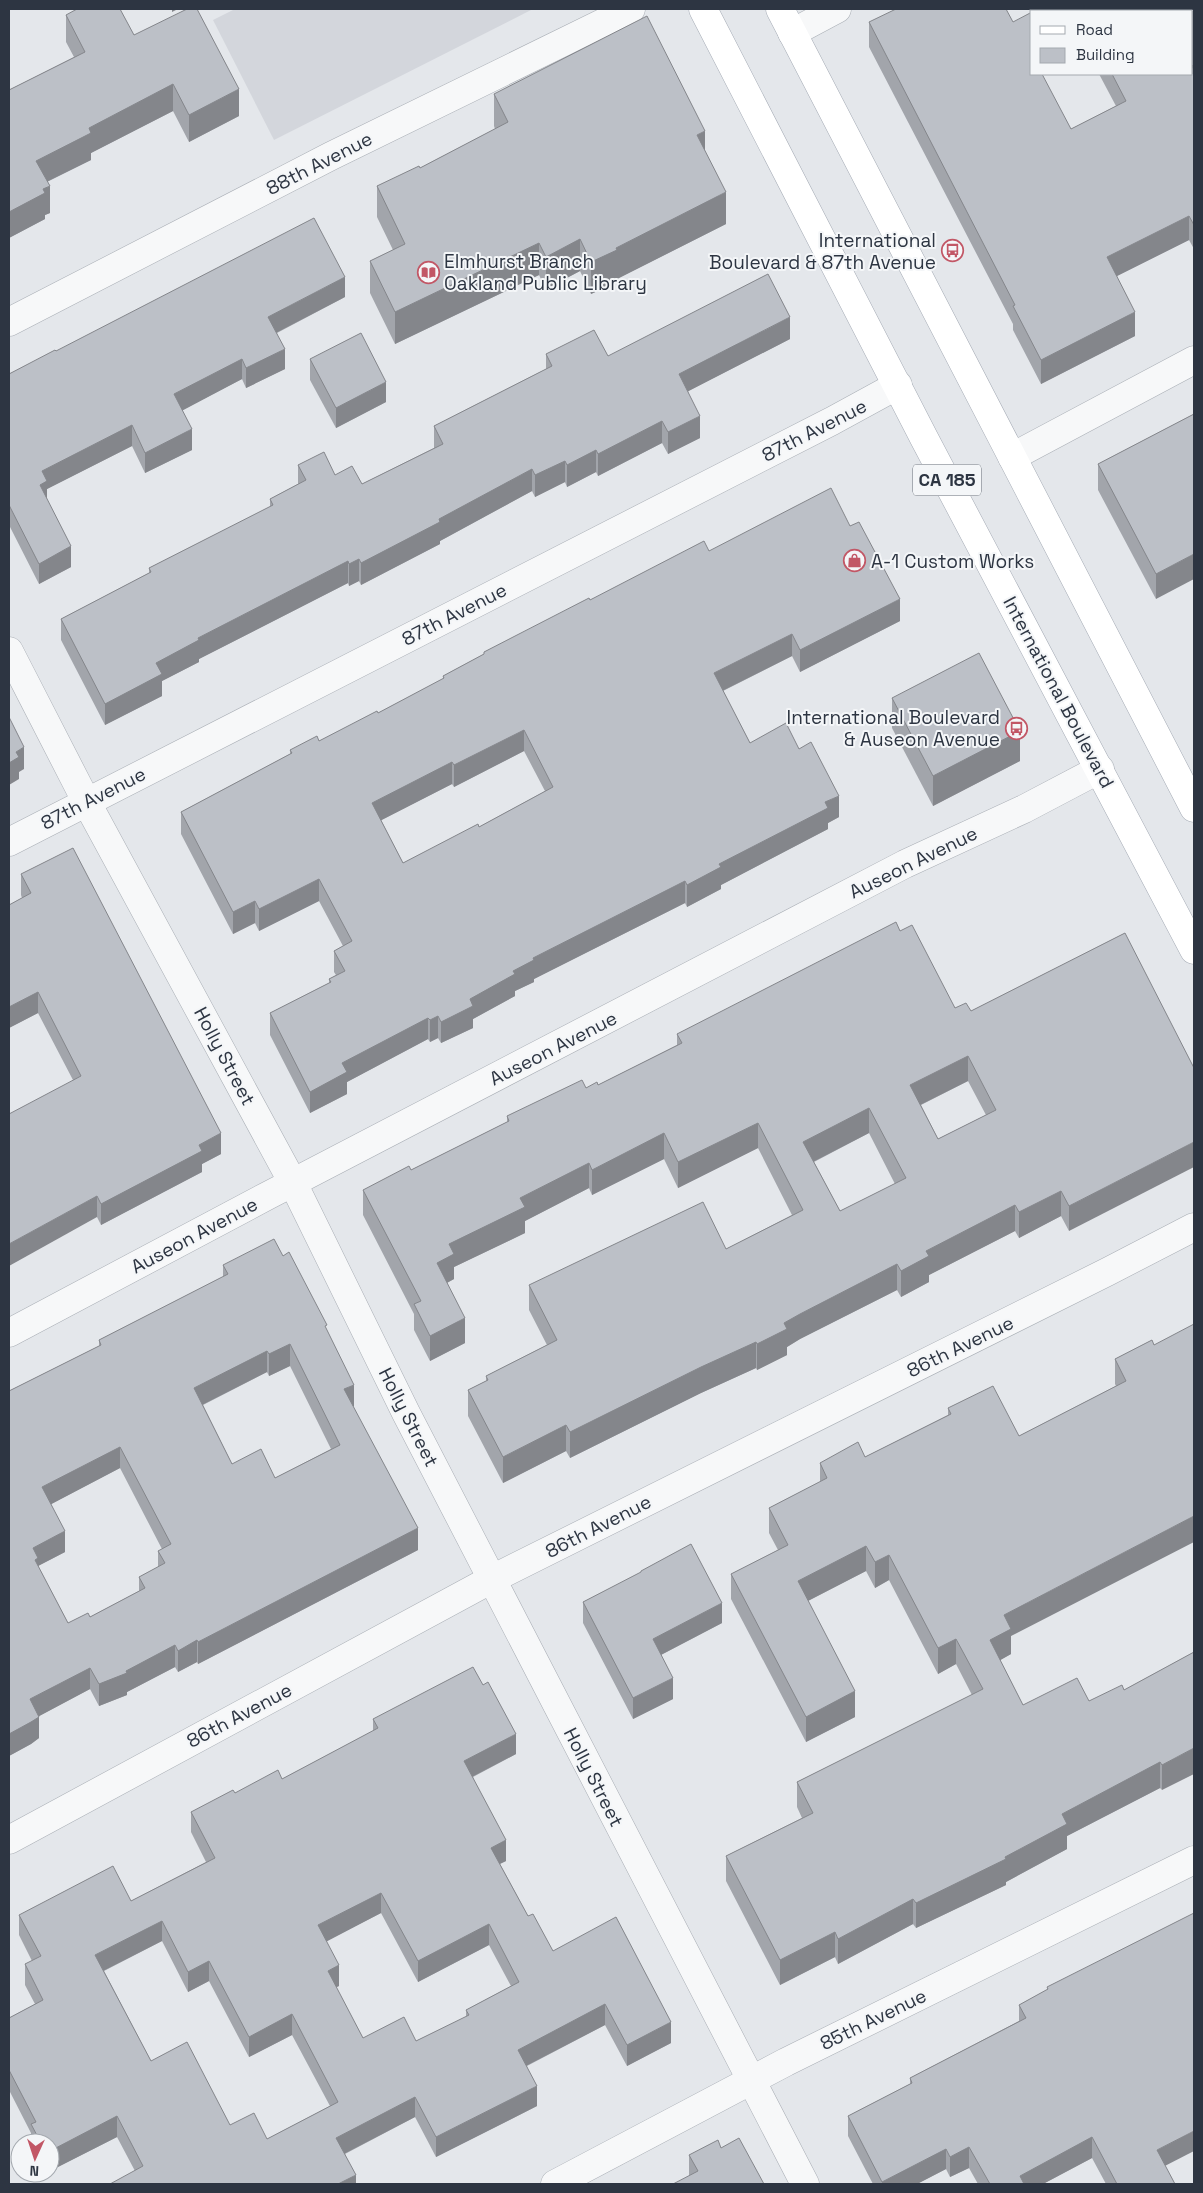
<svg xmlns="http://www.w3.org/2000/svg" width="1203" height="2193" font-family="'Space Grotesk',sans-serif">
<rect width="100%" height="100%" fill="#e4e7eb"/>
<polygon fill="#d3d6dc" points="235,9 533,9 274,140 213,20"/>
<g fill="none" stroke-linecap="round" stroke-linejoin="round">
<defs>
<g id="minor">
<polyline points="792,33 837,9"/>
<polyline points="9,322 331,156 631,9"/>
<polyline points="1012,457 1194,360"/>
<polyline points="9,651 86,801 293,1183 406,1413 805,2184"/>
<polyline points="9,842 832,421 898,385"/>
<polyline points="9,1333 267,1196 905,864 1024,809 1100,769"/>
<polyline points="9,1840 492,1579 1107,1272 1194,1227"/>
<polyline points="555,2184 786,2062 1194,1860"/>
</g>
<g id="primary">
<polyline points="703,9 924,438 1194,950"/>
<polyline points="780,9 1194,808"/>
</g>
</defs>
<use href="#minor" stroke="#a9aeb5" stroke-width="29"/>
<use href="#primary" stroke="#a5abb5" stroke-width="29"/>
<use href="#minor" stroke="#f7f8f9" stroke-width="28"/>
<use href="#primary" stroke="#fff" stroke-width="28"/>
</g>
<g fill="#a2a5ab" fill-rule="evenodd">
<polygon points="1194,9 1194,249 1189,240 1117,276 1135,336 1041,384 1013,330 1013,324 869,47 869,22 1032,74 1071,129 1116,106 1099,74 1192,74"/>
<polygon points="66,15 134,35 239,116 189,142 173,111 91,153 91,160 47,182 50,213 45,215 45,219 9,238 9,90 74,57 66,42"/>
<polygon points="494,94 705,152 726,224 617,279 617,282 591,294 580,271 546,289 539,275 395,344 370,293 370,261 393,250 377,217 377,186 420,168 495,129 494,126"/>
<polygon points="345,297 277,333 285,369 246,388 242,379 182,410 192,450 145,473 132,446 47,489 47,500 71,567 39,584 9,525 9,374 56,351"/>
<polygon points="790,339 688,391 700,438 668,454 662,443 598,476 596,472 567,487 565,482 535,497 532,491 440,541 440,544 361,585 359,581 349,586 348,583 199,659 199,662 162,681 162,696 105,725 61,640 61,619 149,573 149,568 270,507 270,499 298,484 298,465 335,475 362,484 434,448 434,426 546,369 546,354 608,356"/>
<polygon points="310,359 386,402 336,428 310,380"/>
<polygon points="1194,414 1156,599 1098,490 1098,464"/>
<path d="M709 551 900 621 800 672 792 656 723 691 750 743 799 749 839 817 828 823V829L721 885V889L687 907 685 903 534 979V982L515 991V996L473 1019V1028L441 1043 438 1038 430 1042 428 1039 347 1082V1094L310 1113 270 1035V1013L329 983V979L336 975 334 972V951L343 946 319 901 259 931 255 923 233 934 181 834V812L290 754V750L319 741 378 713 443 679V676L484 654V652L590 600ZM524 751 545 791 479 827 403 863 381 820 452 784 454 787Z"/>
<polygon points="892,698 1020,761 933,806 892,728"/>
<polygon points="21,874 221,1154 202,1164 202,1172 101,1225 97,1217 73,1080 38,1013 9,1028 9,905 22,898 21,895"/>
<path d="M900 931 955 1008 971 1011 1125 933 1069 1231 1061 1216 1019 1238 1015 1231 929 1275V1282L901 1297 897 1290 800 1339 787 1347V1355L757 1370 756 1368 701 1393 570 1458 566 1451 503 1483 468 1416V1390L486 1381V1376L547 1345 529 1310V1285L726 1249 792 1215 758 1148 678 1188 664 1159 592 1195 589 1188 525 1221V1233L454 1267V1279L447 1283 465 1343 430 1361 414 1330V1314L363 1215V1190L411 1170 507 1122V1116L586 1088 598 1085 677 1045V1034ZM968 1081 986 1115 938 1139 921 1105ZM869 1133 895 1184 840 1211 814 1162Z"/>
<path d="M283 1256 327 1331 354 1406H353L418 1550 198 1664 197 1662 178 1672 175 1667 127 1692V1695L99 1706 90 1689 39 1716V1738L31 1744 9 1756V1391L99 1346V1340L223 1277V1265ZM290 1366 331 1449 275 1478 232 1464 203 1405 267 1372 269 1376ZM120 1468 162 1549 158 1551V1567L139 1577V1591L90 1617 68 1623 38 1566 65 1552 51 1504Z"/>
<polygon points="1152,1340 1011,1636 1011,1654 1000,1660 1023,1705 1089,1701 1124,1690 1194,1652 1162,1790 1160,1788 1067,1836 1067,1849 1006,1882 1006,1885 916,1928 913,1924 838,1964 835,1957 780,1985 726,1881 726,1856 802,1818 797,1807 797,1782 972,1695 956,1664 938,1674 889,1580 875,1588 866,1571 808,1601 855,1717 806,1742 731,1599 731,1574 778,1550 769,1533 769,1508 820,1482 820,1463 865,1457 948,1415 948,1408 1019,1436 1116,1386 1115,1384 1115,1359"/>
<polygon points="641,1571 722,1623 661,1655 673,1699 633,1719 583,1623 583,1602 641,1573"/>
<path d="M373 1719 516 1754 473 1777 506 1861 500 1864 528 1916 553 1951 671 2043 627 2066 605 2025 527 2066 537 2106 436 2157 415 2117 345 2154 356 2184 135 2171 117 2137 50 2171V2143H31V2133L9 2090V2018L35 2004 25 1985V1964L32 1961 19 1935V1915L131 1901 206 1862 191 1832V1812L235 1793 282 1779 373 1731ZM381 1913 418 1982 489 1945 511 1986 466 2010V2017L416 2041 363 2038 336 1987 339 1986 326 1941ZM162 1941 188 1992 209 1981 249 2057 292 2035 330 2106 267 2139 230 2125 151 2061 104 1971Z"/>
<polygon points="1047,1987 1165,2166 1175,2184 1106,2184 1092,2158 1043,2184 978,2184 969,2168 950,2177 946,2169 917,2184 873,2184 848,2136 848,2116 910,2084 910,2078 1019,2021 1019,2005 1047,1990"/>
<polygon points="721,2148 764,2184 689,2176 689,2155"/>
</g>
<g fill="#84868b">
<polygon points="172,9 178,9 172,12"/>
<polygon points="173,84 173,111 91,153 91,160 36,187 36,161 89,128"/>
<polygon points="239,89 239,116 189,142 189,115"/>
<polygon points="705,131 705,163 697,135"/>
<polygon points="50,186 50,213 45,215 45,219 9,238 9,212 43,189"/>
<polygon points="726,192 726,224 617,279 617,282 591,294 591,262 616,248"/>
<polygon points="1189,216 1189,240 1107,281 1107,257"/>
<polygon points="580,239 580,271 546,289 546,257"/>
<polygon points="539,243 539,275 395,344 395,312"/>
<polygon points="345,277 345,297 268,337 268,317"/>
<polygon points="1135,312 1135,336 1041,384 1041,360"/>
<polygon points="790,317 790,339 679,396 679,374"/>
<polygon points="285,349 285,369 246,388 246,368"/>
<polygon points="242,359 242,379 174,415 174,394"/>
<polygon points="386,382 386,402 336,428 336,408"/>
<polygon points="700,416 700,438 668,454 668,432"/>
<polygon points="662,421 662,443 598,476 598,454"/>
<polygon points="132,425 132,446 47,489 47,501 40,485 42,471"/>
<polygon points="192,429 192,450 145,473 145,453"/>
<polygon points="596,450 596,472 567,487 567,465"/>
<polygon points="565,461 565,482 535,497 535,475"/>
<polygon points="532,469 532,491 440,541 440,544 361,585 361,563 439,519"/>
<polygon points="71,546 71,567 39,584 39,564"/>
<polygon points="1194,554 1194,579 1156,599 1156,574"/>
<polygon points="359,559 359,581 349,586 349,564"/>
<polygon points="348,561 348,583 199,659 199,662 162,681 162,696 105,725 105,704 156,663 198,638"/>
<polygon points="900,599 900,621 800,672 800,650"/>
<polygon points="792,634 792,656 714,695 714,673"/>
<polygon points="524,730 524,751 454,787 454,765"/>
<polygon points="1020,731 1020,761 933,806 933,776"/>
<polygon points="24,747 24,769 19,772 19,779 9,785 9,763 16,752"/>
<polygon points="452,762 452,784 372,825 372,803"/>
<polygon points="839,796 839,817 828,823 828,829 721,885 721,889 687,907 687,885 719,864 825,802"/>
<polygon points="319,879 319,901 259,931 259,909"/>
<polygon points="685,881 685,903 534,979 534,982 515,991 515,996 473,1019 473,1028 441,1043 441,1022 470,999 533,958"/>
<polygon points="255,901 255,923 233,934 233,912"/>
<polygon points="38,992 38,1013 9,1028 9,1007"/>
<polygon points="438,1016 438,1038 430,1042 430,1020"/>
<polygon points="428,1018 428,1039 347,1082 347,1094 310,1113 310,1092 342,1063"/>
<polygon points="968,1056 968,1081 910,1110 910,1085"/>
<polygon points="869,1108 869,1133 803,1167 803,1142"/>
<polygon points="758,1123 758,1148 678,1188 678,1162"/>
<polygon points="221,1133 221,1154 202,1164 202,1172 101,1225 101,1204 199,1145"/>
<polygon points="664,1133 664,1159 592,1195 592,1170"/>
<polygon points="1194,1142 1194,1167 1069,1231 1069,1206"/>
<polygon points="589,1163 589,1188 525,1221 525,1233 454,1267 454,1279 437,1288 437,1263 449,1244 520,1198"/>
<polygon points="1061,1191 1061,1216 1019,1238 1019,1212"/>
<polygon points="97,1196 97,1217 9,1266 9,1244"/>
<polygon points="1015,1205 1015,1231 929,1275 929,1282 901,1297 901,1271 926,1251"/>
<polygon points="897,1264 897,1290 800,1339 787,1347 787,1355 757,1370 757,1344 784,1323 800,1314"/>
<polygon points="465,1318 465,1343 430,1361 430,1336"/>
<polygon points="756,1342 756,1368 701,1393 570,1458 570,1432 701,1367"/>
<polygon points="290,1344 290,1366 269,1376 269,1354"/>
<polygon points="267,1351 267,1372 194,1409 194,1388"/>
<polygon points="354,1385 354,1406 344,1411 344,1389"/>
<polygon points="566,1425 566,1451 503,1483 503,1457"/>
<polygon points="120,1447 120,1468 42,1509 42,1487"/>
<polygon points="1194,1516 1194,1542 1011,1636 1011,1654 990,1666 990,1640 1004,1615"/>
<polygon points="418,1528 418,1550 198,1664 198,1642"/>
<polygon points="65,1531 65,1552 38,1566 35,1581 33,1548"/>
<polygon points="866,1546 866,1571 798,1606 798,1581"/>
<polygon points="889,1555 889,1580 875,1588 875,1562"/>
<polygon points="722,1603 722,1623 653,1659 653,1639"/>
<polygon points="956,1639 956,1664 938,1674 938,1648"/>
<polygon points="197,1640 197,1662 178,1672 178,1651"/>
<polygon points="175,1645 175,1667 127,1692 127,1695 99,1706 99,1684"/>
<polygon points="90,1668 90,1689 30,1721 30,1699"/>
<polygon points="673,1678 673,1699 633,1719 633,1698"/>
<polygon points="855,1691 855,1717 806,1742 806,1717"/>
<polygon points="39,1717 39,1738 31,1744 9,1756 9,1734"/>
<polygon points="516,1734 516,1754 464,1781 464,1761"/>
<polygon points="1194,1748 1194,1774 1162,1790 1162,1765"/>
<polygon points="1160,1762 1160,1788 1067,1836 1067,1849 1006,1882 1006,1885 916,1928 916,1903 1005,1857 1062,1814"/>
<polygon points="506,1840 506,1861 491,1868 491,1848"/>
<polygon points="381,1893 381,1913 318,1946 318,1925"/>
<polygon points="913,1899 913,1924 838,1964 838,1939"/>
<polygon points="162,1921 162,1941 95,1975 95,1955"/>
<polygon points="489,1924 489,1945 418,1982 418,1961"/>
<polygon points="835,1932 835,1957 780,1985 780,1960"/>
<polygon points="209,1961 209,1981 188,1992 188,1972"/>
<polygon points="339,1965 339,1986 328,1991 328,1971"/>
<polygon points="605,2004 605,2025 518,2070 518,2050"/>
<polygon points="292,2014 292,2035 249,2057 249,2037"/>
<polygon points="671,2022 671,2043 627,2066 627,2045"/>
<polygon points="537,2086 537,2106 436,2157 436,2137"/>
<polygon points="415,2097 415,2117 336,2158 336,2138"/>
<polygon points="117,2116 117,2137 50,2171 50,2151"/>
<polygon points="1194,2131 1194,2151 1157,2170 1157,2150"/>
<polygon points="1092,2137 1092,2158 1043,2184 1020,2184 1020,2176"/>
<polygon points="969,2147 969,2168 950,2177 950,2157"/>
<polygon points="946,2149 946,2169 917,2184 882,2184 882,2182"/>
<polygon points="356,2175 356,2184 338,2184"/>
</g>
<g fill="#bcc0c7" stroke="#84868b" fill-rule="evenodd">
<polygon points="77,9 120,9 134,35 187,9 197,9 239,89 189,115 173,84 89,128 91,133 36,161 50,186 43,189 45,193 9,212 9,90 85,52 66,15"/>
<polygon points="896,9 1006,9 1013,22 1032,12 1032,52 1031,52 1032,54 1032,74 1042,74 1071,129 1126,101 1112,74 1192,74 1192,11 1033,11 1038,9 1194,9 1194,64 1192,66 1194,70 1194,225 1189,216 1107,257 1135,312 1041,360 1013,306 1015,305 869,22"/>
<polygon points="647,16 705,131 697,135 726,192 616,248 617,250 591,262 580,239 546,257 539,243 395,312 370,261 405,244 377,186 419,166 420,168 508,122 494,94"/>
<polygon points="314,218 345,277 268,317 285,349 246,368 242,359 174,394 192,429 145,453 132,425 42,471 47,481 40,485 71,546 39,564 9,505 9,374 55,350 56,351"/>
<polygon points="768,274 790,317 679,374 700,416 668,432 662,421 598,454 596,450 567,465 565,461 535,475 532,469 439,519 440,522 361,563 359,559 349,564 348,561 198,638 199,640 156,663 162,674 105,704 61,619 151,572 149,568 273,505 270,499 306,480 298,465 324,452 335,475 352,466 362,484 443,444 434,426 552,366 546,354 594,330 608,356"/>
<polygon points="361,333 386,382 336,408 310,359"/>
<polygon points="1194,414 1194,554 1156,574 1098,464"/>
<path d="M831 488 850 526 859 522 900 599 800 650 792 634 714 673 750 743 786 723 799 749 811 742 839 796 825 802 828 808 719 864 721 867 687 885 685 881 533 958 534 960 513 971 515 974 470 999 473 1006 441 1022 438 1016 430 1020 428 1018 342 1063 347 1072 310 1092 270 1013 331 982 329 979 345 971 334 951 352 941 319 879 259 909 255 901 233 912 181 812 292 753 290 750 317 736 319 741 377 711 378 713 444 678 443 676 484 654V652L589 598 590 600 704 541 709 551ZM524 730 553 787 479 827 478 824 403 863 372 803 452 762 454 765Z"/>
<polygon points="979,653 1020,731 933,776 892,698"/>
<polygon points="9,717 24,747 16,752 19,757 9,763"/>
<polygon points="73,848 221,1133 199,1145 202,1151 101,1204 97,1196 9,1244 9,1114 81,1076 38,992 9,1007 9,905 31,893 21,874"/>
<path d="M896 922 900 931 912 925 955 1008 966 1003 971 1011 1125 933 1194 1068V1142L1069 1206 1061 1191 1019 1212 1015 1205 926 1251 929 1256 901 1271 897 1264 800 1314 784 1323 787 1329 757 1344 756 1342 701 1367 570 1432 566 1425 503 1457 468 1390 488 1380 486 1376 557 1340 529 1285 703 1202 726 1249 803 1210 758 1123 678 1162 664 1133 592 1170 589 1163 520 1198 525 1207 449 1244 454 1254 437 1263 465 1318 430 1336 414 1304 421 1301 363 1190 409 1166 411 1170 509 1121 507 1116 582 1080 586 1088 597 1082 598 1085 682 1043 677 1034ZM968 1056 996 1110 938 1139 910 1085ZM869 1108 906 1178 840 1211 803 1142Z"/>
<path d="M274 1239 283 1256 289 1252 327 1325 325 1326 354 1385 344 1389 418 1528 198 1642 197 1640 178 1651 175 1645 126 1671 127 1673 99 1684 90 1668 30 1699 39 1717 31 1722 9 1734V1391L101 1345 99 1340 228 1274 223 1265ZM290 1344 340 1445 275 1478 261 1449 232 1464 194 1388 267 1351 269 1354ZM120 1447 171 1544 158 1551 165 1563 139 1577 145 1588 90 1617 88 1613 68 1623 35 1560 38 1558 33 1548 65 1531 42 1487Z"/>
<polygon points="1194,1324 1194,1516 1004,1615 1011,1629 990,1640 1023,1705 1077,1678 1089,1701 1122,1685 1124,1690 1194,1652 1194,1748 1162,1765 1160,1762 1062,1814 1067,1824 1005,1857 1006,1859 916,1903 913,1899 838,1939 835,1932 780,1960 726,1856 813,1813 797,1782 983,1689 956,1639 938,1648 889,1555 875,1562 866,1546 798,1581 855,1691 806,1717 731,1574 788,1545 769,1508 827,1478 820,1463 858,1442 865,1457 951,1414 948,1408 993,1386 1019,1436 1126,1381 1115,1359 1152,1340 1154,1345"/>
<polygon points="691,1544 722,1603 653,1639 673,1678 633,1698 583,1602 641,1572 641,1571"/>
<path d="M473 1667 483 1685 488 1682 516 1734 464 1761 506 1840 491 1848 528 1916 533 1914 553 1951 616 1917 671 2022 627 2045 605 2004 518 2050 537 2086 436 2137 415 2097 336 2138 356 2175 338 2184H110L143 2166 117 2116 50 2151V2143H41L31 2124 36 2122 9 2070V2018L43 2000 25 1964 41 1956 19 1915 113 1866 131 1901 215 1858 191 1812 233 1790 235 1793 278 1770 282 1779 378 1728 373 1719ZM381 1893 418 1961 489 1924 519 1982 466 2010 469 2015 416 2041 404 2017 363 2038 328 1971 339 1965 318 1925ZM162 1921 188 1972 209 1961 249 2037 292 2014 338 2102 267 2139 254 2113 230 2125 187 2042 151 2061 95 1955Z"/>
<polygon points="1194,1913 1194,2131 1157,2150 1175,2184 1117,2184 1092,2137 1020,2176 1024,2184 990,2184 969,2147 950,2157 946,2149 882,2182 848,2116 912,2083 910,2078 1026,2018 1019,2005 1048,1989 1047,1987"/>
<polygon points="739,2138 764,2184 673,2184 698,2171 689,2155 718,2140 721,2148"/>
</g>
<defs>
<symbol id="bus-ring" viewBox="-11 -11 22 22"><circle r="9.5" fill="#f4f6f8" stroke="#c25766" stroke-width="1.5"/><path d="M-5-6H5V4H4V6H2V4H-2V6H-4V4H-5ZM-3.5-4V0h7V-4ZM-3.5 1.2v1.5H-2V1.2ZM2 1.2v1.5H3.5V1.2Z" fill="#c25766"/></symbol>
<symbol id="library-ring" viewBox="-11 -11 22 22"><circle r="9.5" fill="#f4f6f8" stroke="#c25766" stroke-width="1.5"/><path d="M-6-4Q-3-5.5-.7-3.5V5Q-3 3-6 4ZM6-4Q3-5.5 .7-3.5V5Q3 3 6 4Z" fill="#c25766"/></symbol>
<symbol id="shop-ring" viewBox="-11 -11 22 22"><circle r="9.5" fill="#f4f6f8" stroke="#c25766" stroke-width="1.5"/><path d="M-5-2.5h2.3a2.7 3.5 0 0 1 5.4 0H5L5.5 6h-11ZM-1.5-2.5h3a1.5 2.3 0 0 0-3 0Z" fill="#c25766"/></symbol>
</defs>
<g fill-rule="evenodd">
<use href="#bus-ring" x="940" y="238" width="25" height="25"/>
<use href="#library-ring" x="416" y="260" width="25" height="25"/>
<use href="#shop-ring" x="842" y="548" width="25" height="25"/>
<use href="#bus-ring" x="1004" y="716" width="25" height="25"/>
</g>
<g text-anchor="middle" stroke-width="4" stroke-linejoin="round" paint-order="stroke">
<rect fill="#f4f6f8" stroke="#696f79" stroke-width="1" x="913" y="464.5" width="68" height="31" rx="4"/>
<g font-size="18" font-weight="bold" fill="#2d3542">
<text x="947" y="486">CA 185</text>
</g>
<g font-size="19" fill="#2d3542" stroke="#f4f6f8">
<text transform="translate(319 163) rotate(-27)" y="7">88th Avenue</text>
<text transform="translate(814 430) rotate(-27)" y="7">87th Avenue</text>
<text transform="translate(454 614) rotate(-27)" y="7">87th Avenue</text>
<text transform="translate(1059 692) rotate(62)" y="7">International Boulevard</text>
<text transform="translate(93 798) rotate(-27)" y="7">87th Avenue</text>
<text transform="translate(913 862) rotate(-26)" y="7">Auseon Avenue</text>
<text transform="translate(553 1048) rotate(-27)" y="7">Auseon Avenue</text>
<text transform="translate(225 1056) rotate(62)" y="7">Holly Street</text>
<text transform="translate(194 1235) rotate(-28)" y="7">Auseon Avenue</text>
<text transform="translate(960 1346) rotate(-26)" y="7">86th Avenue</text>
<text transform="translate(409 1417) rotate(63)" y="7">Holly Street</text>
<text transform="translate(598 1526) rotate(-27)" y="7">86th Avenue</text>
<text transform="translate(239 1715) rotate(-28)" y="7">86th Avenue</text>
<text transform="translate(594 1777) rotate(63)" y="7">Holly Street</text>
<text transform="translate(873 2019) rotate(-26)" y="7">85th Avenue</text>
</g>
<g font-size="19" fill="#2d3542" stroke="#f4f6f8" text-anchor="end">
<text x="936" y="247">International<tspan x="936" dy="22">Boulevard &amp; 87th Avenue</tspan></text>
<text x="444" y="268" text-anchor="start">Elmhurst Branch<tspan x="444" dy="22">Oakland Public Library</tspan></text>
<text x="871" y="568" text-anchor="start">A-1 Custom Works</text>
<text x="1000" y="724">International Boulevard<tspan x="1000" dy="22">&amp; Auseon Avenue</tspan></text>
</g>
</g>
<rect width="1203" height="2193" fill="none" stroke="#2d3542" stroke-width="20"/>
<rect x="1030" y="10" width="162" height="65" fill="#f4f6f8" stroke="#a4a9af"/>
<rect x="1040" y="26" width="25" height="8" fill="#ffffff" stroke="#a4a9af"/>
<text x="1076" y="35" font-size="15" fill="#2d3542">Road</text>
<rect x="1040" y="48" width="25" height="15" fill="#bcc0c7" stroke="#a4a9af"/>
<text x="1076" y="60" font-size="15" fill="#2d3542">Building</text>
<g transform="translate(35 2158) rotate(183)"><circle r="24" fill="#f4f6f8" stroke="#a4a9af"/>
<path d="M0-4L9 19L0 12L-9 19Z" fill="#c25766"/>
<text y="-8" font-size="14" font-weight="bold" text-anchor="middle" fill="#2d3542">N</text>
</g>
</svg>
